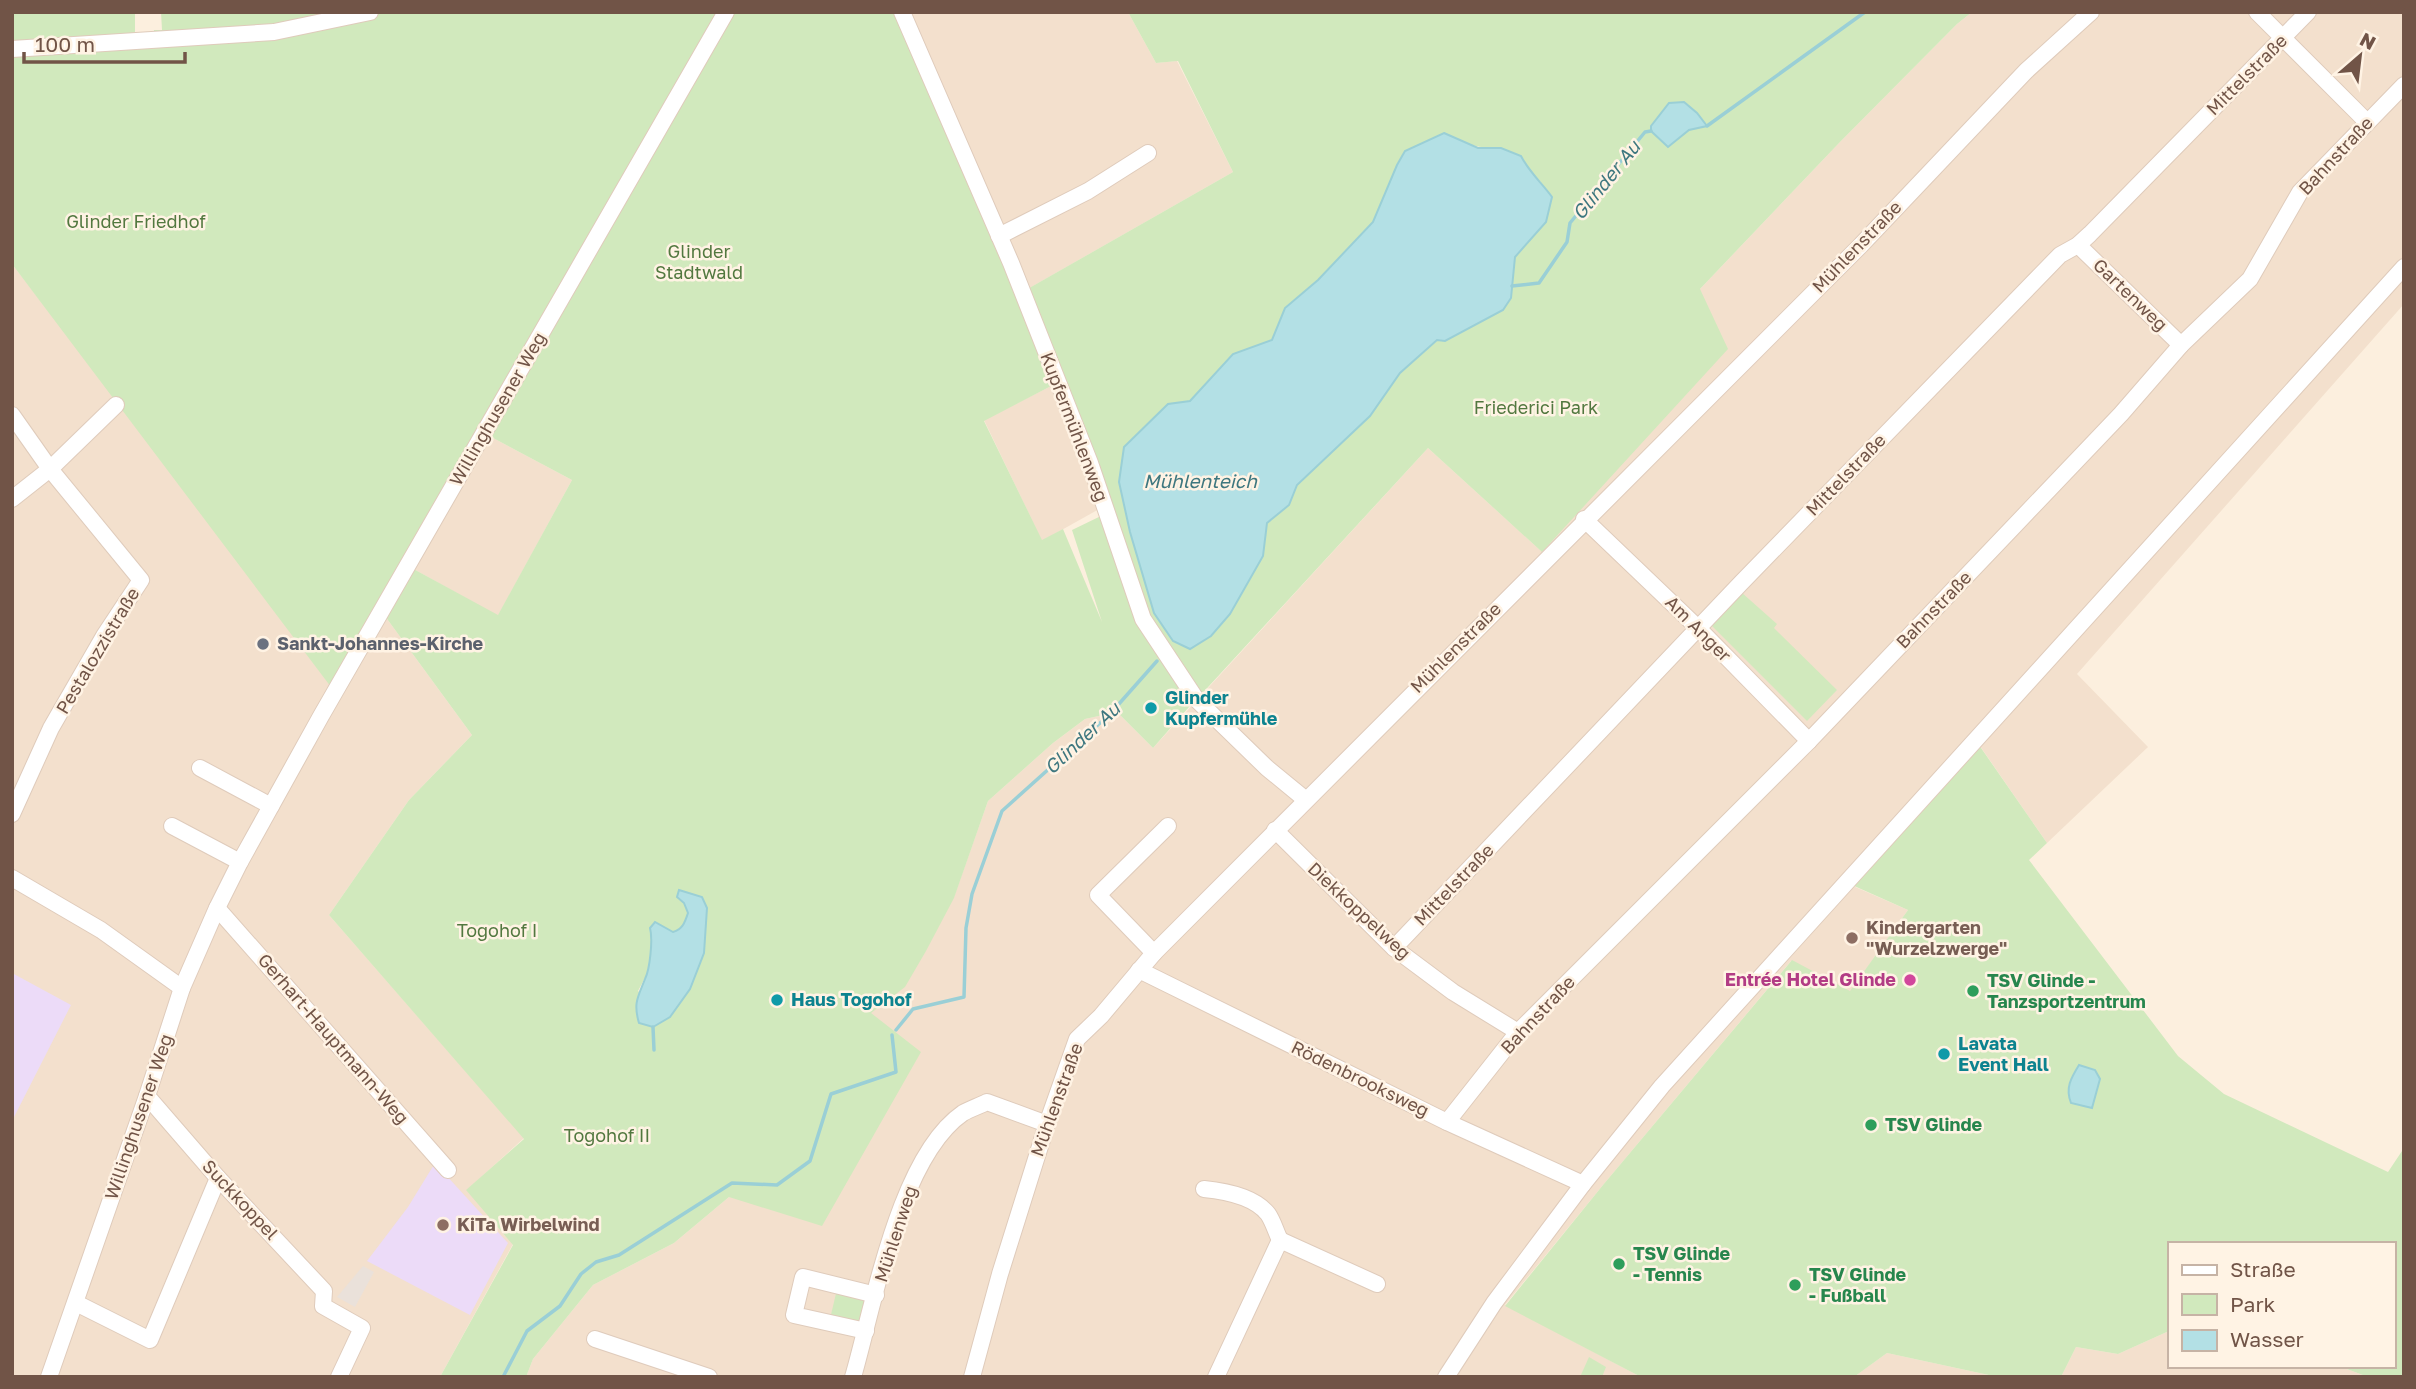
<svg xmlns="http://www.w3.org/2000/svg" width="2416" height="1389" font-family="'Golos Text',sans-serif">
<rect width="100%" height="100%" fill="#fcefde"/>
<g fill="#f3e0cd">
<polygon points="897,12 1128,12 1156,63 1177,61 1233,172 1019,294"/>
<polygon points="1972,12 2404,12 2404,304 2077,674 2148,747 2047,843 1980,746 1853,886 1908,910 1850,992 1791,961 1603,1185 1505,1305 1641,1377 526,1377 533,1359 593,1285 674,1243 729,1197 870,1013 954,897 988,801 1053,743 1085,719 1117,712 1153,748 1428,448 1541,551 1700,289 1840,142 1957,24"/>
<polygon points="12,264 119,403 382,612 472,735 409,800 329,915 524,1138 467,1190 513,1244 440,1377 12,1377"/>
<polygon points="1055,384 1101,508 1042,541 984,420"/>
<polygon points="480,431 572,480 498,616 408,566"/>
<polygon points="2169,1331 2169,1366 2339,1366 2368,1377 2061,1377 2076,1347 2118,1354"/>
<polygon points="1887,1353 1998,1377 1854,1377"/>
</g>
<polygon fill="#eae1da" points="363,1266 374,1272 355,1307 337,1297"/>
<g fill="#ecdbf8">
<polygon points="12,973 71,1005 12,1121"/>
<polygon points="435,1163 508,1243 470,1315 367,1261 408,1207"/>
</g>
<g fill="#d1e9bd" fill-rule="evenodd">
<path d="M12 12H135V40L154 39V30H162L161 12H897L1055 384 984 421 1042 540 1063 529 1102 622 1072 530 1103 515 1143 619 1196 699 1153 748 1117 712 1085 719 1053 743 988 801 954 898 926 951 905 987 871 1013 921 1052 822 1226 729 1197 674 1243 593 1285 533 1359 526 1377H440L513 1245 466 1190 524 1139 329 915 409 800 472 735 382 612 408 566 498 615 572 480 480 431 334 691 12 264ZM677 897 707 908 704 953 690 989 670 1017 638 991 648 972 653 937 665 929 673 932C683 929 685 922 688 913L684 903Z"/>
<path d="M1128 12H1972L1957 24 1840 142 1700 289 1728 349 1542 552 1428 448 1198 698 1145 617 1024 291 1233 172 1178 61 1156 63ZM1461 142C1481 149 1501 148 1521 156L1529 172 1541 182 1546 222 1515 257 1511 298 1445 341 1438 340 1400 373 1370 416 1297 485 1289 505 1267 523 1263 556 1123 461 1124 447 1168 404 1190 401 1233 354 1272 340 1285 308 1318 280 1373 222 1397 165 1405 151Z"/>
<polygon points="1741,592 1777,624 1774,628 1837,690 1807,721 1710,624"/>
<polygon points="1979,745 2047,843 2029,860 2178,1056 2224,1094 2388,1172 2404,1148 2404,1377 2368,1377 2339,1366 2393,1366 2393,1244 2169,1244 2169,1331 2118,1354 2076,1347 2061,1377 1998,1377 1887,1353 1854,1377 1641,1377 1505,1306 1603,1185 1792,960 1850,991 1908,910 1852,885"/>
<polygon points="838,1285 876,1295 866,1331 829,1323"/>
<polygon points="1589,1357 1606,1367 1602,1377 1580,1377"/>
</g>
<g fill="#b3e0e5" stroke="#9acfd6" stroke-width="2">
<polygon points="1684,102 1697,113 1707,126 1689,130 1668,147 1651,131 1651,126 1669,103"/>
<path d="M1444 133 1478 148H1501L1521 156C1529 172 1542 183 1552 197L1546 222 1515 257 1511 298 1503 310 1445 341 1437 340 1400 373 1370 416 1297 485 1289 505 1267 523 1263 556 1230 614 1211 636 1190 649 1173 641 1154 613 1130 532 1119 482 1124 447 1168 404 1190 401 1233 354 1272 340 1285 308 1318 280 1373 222 1397 165 1405 151Z"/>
<path d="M679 890 702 897 707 908 704 953 690 989 670 1017 653 1027 639 1023C633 1003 638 997 645 979 650 969 653 939 650 928L655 922 673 932C683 929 685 922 688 913L684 903 677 897Z"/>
<path d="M2079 1065 2095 1070 2100 1079 2092 1108 2071 1103C2065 1088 2071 1078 2079 1065Z"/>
</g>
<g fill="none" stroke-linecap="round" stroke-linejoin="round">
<g stroke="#9acfd6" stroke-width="3.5">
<polyline points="1707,126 1865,12"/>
<polyline points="1512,286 1539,283 1567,242 1570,223 1645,132 1651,131"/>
<polyline points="653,1027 654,1050"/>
<polyline points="896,1030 913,1009 964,997 966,928 972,894 1002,811 1110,714 1157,661"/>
<polyline points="503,1377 527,1331 560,1306 581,1274 596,1262 619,1255 732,1183 777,1185 810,1161 831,1094 896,1072 892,1035"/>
</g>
<defs>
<g id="minor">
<polyline points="902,12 1011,263 1090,463 1143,619 1196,699 1267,768 1306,800"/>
<polyline points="2257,12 2367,122"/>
<polyline points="12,49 274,32 370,12"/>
<polyline points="999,236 1088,191 1148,153"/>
<polyline points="2078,245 2181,345"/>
<polyline points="12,415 50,469 141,580 104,636 51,728 12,814"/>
<polyline points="12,499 50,469 116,405"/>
<polyline points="1584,519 1699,629 1809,741"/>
<polyline points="200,768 271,806"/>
<polyline points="172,826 240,862"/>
<polyline points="1275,830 1394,948 1453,992 1518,1032"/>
<polyline points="12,878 101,930 182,988"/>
<polyline points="217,908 448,1170"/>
<polyline points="1394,948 1741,583 2060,255 2078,245 2090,234 2308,12"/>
<polyline points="1154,953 1098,895 1168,826"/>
<polyline points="1139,970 1447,1122 1583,1184"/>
<polyline points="147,1096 218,1178 324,1291 323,1306 362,1328 339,1377"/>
<polyline points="1447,1122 1518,1032 1809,741 2121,414 2181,345 2250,279 2300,192 2404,85"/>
<path d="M1204 1189C1224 1191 1254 1196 1268 1214 1273 1221 1276 1232 1280 1240"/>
<polyline points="76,1303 150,1340 218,1178"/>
<polyline points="866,1331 794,1315 803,1277 876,1295"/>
<polyline points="595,1339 709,1377"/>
<polyline points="49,1377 147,1096 182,988 217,908 240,862 321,716 726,12"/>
<path d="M853 1377C874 1305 899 1157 963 1113 970 1109 979 1106 987 1102L1047 1124"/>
<polyline points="972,1377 1000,1274 1047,1124 1077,1039 1101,1016 1154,953 1861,245 2026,71 2091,12"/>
<polyline points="1216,1377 1280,1240 1377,1284"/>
<polyline points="1446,1377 1494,1303 1583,1184 1662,1086 2404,267"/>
</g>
</defs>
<use href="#minor" stroke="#dfcbbb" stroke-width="18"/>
<use href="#minor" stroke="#fff" stroke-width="16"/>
</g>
<circle fill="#6b7280" stroke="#fff3e4" stroke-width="2.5" cx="263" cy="644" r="7"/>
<g fill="#0f9aa8" stroke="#fff3e4" stroke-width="2.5">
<circle cx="1151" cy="708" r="7"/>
<circle cx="777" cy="1000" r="7"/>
<circle cx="1944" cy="1054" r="7"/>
</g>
<g fill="#8d6e63" stroke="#fff3e4" stroke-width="2.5">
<circle cx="1852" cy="938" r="7"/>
<circle cx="443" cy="1225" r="7"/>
</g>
<circle fill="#d1479c" stroke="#fff3e4" stroke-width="2.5" cx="1910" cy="980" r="7"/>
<g fill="#2e9e5b" stroke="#fff3e4" stroke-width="2.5">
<circle cx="1973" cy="991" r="7"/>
<circle cx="1871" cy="1125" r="7"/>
<circle cx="1619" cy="1264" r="7"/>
<circle cx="1795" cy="1285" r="7"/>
</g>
<g text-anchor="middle" stroke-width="5" stroke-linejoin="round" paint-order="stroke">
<g font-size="18" fill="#715447" stroke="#fff3e4">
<text transform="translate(2247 75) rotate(-45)" y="6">Mittelstraße</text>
<text transform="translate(2336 156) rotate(-47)" y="6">Bahnstraße</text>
<text transform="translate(1857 247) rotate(-46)" y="6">Mühlenstraße</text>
<text transform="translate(2130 295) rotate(44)" y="6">Gartenweg</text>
<text transform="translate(498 409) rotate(-60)" y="6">Willinghusener Weg</text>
<text transform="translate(1074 427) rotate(69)" y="6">Kupfermühlenweg</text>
<text transform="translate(1846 475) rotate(-46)" y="6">Mittelstraße</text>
<text transform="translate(1934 610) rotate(-46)" y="6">Bahnstraße</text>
<text transform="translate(1698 629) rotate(45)" y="6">Am Anger</text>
<text transform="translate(1456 648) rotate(-45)" y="6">Mühlenstraße</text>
<text transform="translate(98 651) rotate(-59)" y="6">Pestalozzistraße</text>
<text transform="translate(1454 885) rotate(-46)" y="6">Mittelstraße</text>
<text transform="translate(1359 911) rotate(43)" y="6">Diekkoppelweg</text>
<text transform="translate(1538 1015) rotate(-47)" y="6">Bahnstraße</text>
<text transform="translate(333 1039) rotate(49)" y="6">Gerhart-Hauptmann-Weg</text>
<text transform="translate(1360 1079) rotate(26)" y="6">Rödenbrooksweg</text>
<text transform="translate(1057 1100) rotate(-70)" y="6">Mühlenstraße</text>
<text transform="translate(139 1117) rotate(-71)" y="6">Willinghusener Weg</text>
<text transform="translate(240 1200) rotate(47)" y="6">Suckkoppel</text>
<text transform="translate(896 1234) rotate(-72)" y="6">Mühlenweg</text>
</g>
<g font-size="18" fill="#52783f" stroke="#fff3e4">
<text x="136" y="228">Glinder Friedhof</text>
<text x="699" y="258">Glinder<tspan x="699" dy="21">Stadtwald</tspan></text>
<text x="1536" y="414">Friederici Park</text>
<text x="497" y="937">Togohof I</text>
<text x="607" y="1142">Togohof II</text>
</g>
<g font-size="18" font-weight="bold" fill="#5b616d" stroke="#fff3e4" text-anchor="start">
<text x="277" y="650">Sankt-Johannes-Kirche</text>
</g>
<g font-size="18" font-weight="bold" fill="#0d838f" stroke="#fff3e4" text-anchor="start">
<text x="1165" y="704">Glinder<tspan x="1165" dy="21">Kupfermühle</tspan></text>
<text x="791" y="1006">Haus Togohof</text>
<text x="1958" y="1050">Lavata<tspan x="1958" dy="21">Event Hall</tspan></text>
</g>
<g font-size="18" font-weight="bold" fill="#785e54" stroke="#fff3e4" text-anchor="start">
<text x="1866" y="934">Kindergarten<tspan x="1866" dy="21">"Wurzelzwerge"</tspan></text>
<text x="457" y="1231">KiTa Wirbelwind</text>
</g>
<g font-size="18" font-weight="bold" fill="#b23c85" stroke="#fff3e4" text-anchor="end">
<text x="1896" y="986">Entrée Hotel Glinde</text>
</g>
<g font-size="18" font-weight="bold" fill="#27864d" stroke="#fff3e4" text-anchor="start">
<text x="1987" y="987">TSV Glinde -<tspan x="1987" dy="21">Tanzsportzentrum</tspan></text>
<text x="1885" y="1131">TSV Glinde</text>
<text x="1633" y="1260">TSV Glinde<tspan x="1633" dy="21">- Tennis</tspan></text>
<text x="1809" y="1281">TSV Glinde<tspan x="1809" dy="21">- Fußball</tspan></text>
</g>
<g font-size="19" font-style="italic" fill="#3e777f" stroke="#fff3e4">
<text transform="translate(1606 180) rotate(-51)" y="7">Glinder Au</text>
<text x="1200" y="488">Mühlenteich</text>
<text transform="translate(1082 738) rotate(-43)" y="7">Glinder Au</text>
</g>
</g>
<rect width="2416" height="1389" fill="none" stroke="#715447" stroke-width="28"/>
<rect x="2168" y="1242" width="228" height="126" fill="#fff3e4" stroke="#c6b3a5" stroke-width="2"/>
<rect x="2182" y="1265" width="35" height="10" fill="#ffffff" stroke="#c6b3a5" stroke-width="2"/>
<text x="2230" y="1277" font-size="21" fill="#715447">Straße</text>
<rect x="2182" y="1294" width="35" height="21" fill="#d1e9bd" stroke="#c6b3a5" stroke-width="2"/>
<text x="2230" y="1312" font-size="21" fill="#715447">Park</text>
<rect x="2182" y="1330" width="35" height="21" fill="#b3e0e5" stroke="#c6b3a5" stroke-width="2"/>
<text x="2230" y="1347" font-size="21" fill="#715447">Wasser</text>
<g transform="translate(2360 56) rotate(28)" stroke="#fff3e4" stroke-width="5" paint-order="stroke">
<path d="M0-5L12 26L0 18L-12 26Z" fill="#715447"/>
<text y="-10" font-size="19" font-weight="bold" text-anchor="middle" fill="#715447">N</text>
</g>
<path d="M24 52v10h161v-10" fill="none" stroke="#715447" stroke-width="3.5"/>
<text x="35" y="52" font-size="21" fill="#715447" stroke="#fff3e4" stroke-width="5" paint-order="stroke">100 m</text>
</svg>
